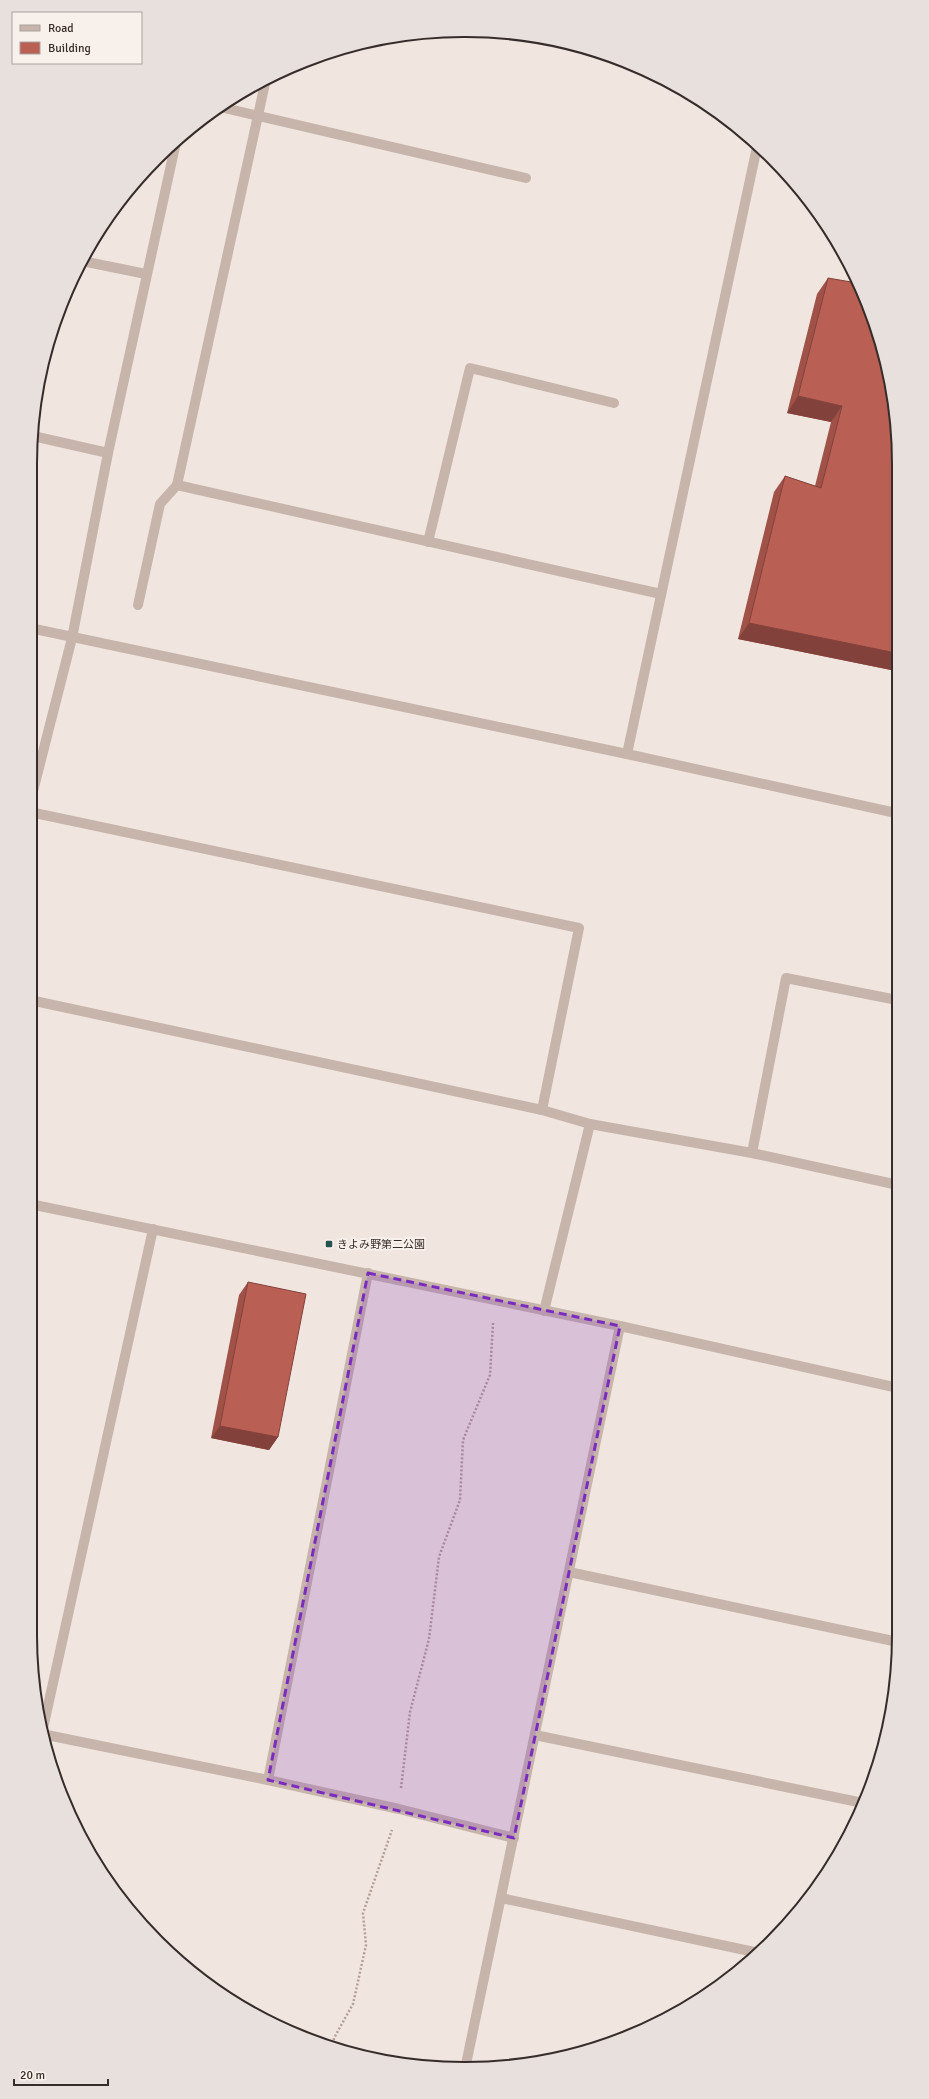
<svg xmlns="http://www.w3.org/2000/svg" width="929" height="2099" font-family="Signika,'Noto Sans JP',sans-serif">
<rect width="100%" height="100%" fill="#f0e6df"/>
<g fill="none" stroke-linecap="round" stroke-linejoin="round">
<g stroke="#b39f96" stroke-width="2.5" stroke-dasharray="2 2" stroke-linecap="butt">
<polyline points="401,1788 410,1712 429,1639 439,1557 460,1500 463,1440 490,1375 493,1323"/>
<polyline points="333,2048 334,2038 353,2004 366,1945 363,1913 392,1830"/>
</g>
<g stroke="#c7b5ac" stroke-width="10">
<polyline points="266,79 177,485 661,594"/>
<polyline points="220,107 526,178"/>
<polyline points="428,542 470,368 614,403"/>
<polyline points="138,605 160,504 177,485"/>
</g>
<g stroke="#c7b5ac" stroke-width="10">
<polyline points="82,261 146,274"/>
<polyline points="33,436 108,453"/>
<polyline points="30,628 627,754 896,813"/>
<polyline points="627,754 757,147"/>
<polyline points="30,803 72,638 108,453 176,142"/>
<polyline points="30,812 579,928 542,1110"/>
<polyline points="30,1000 542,1110 590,1124 752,1153 898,1185"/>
<polyline points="752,1153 786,978 897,1000"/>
<polyline points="544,1311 590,1124"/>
<polyline points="569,1572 898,1642"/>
<polyline points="42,1733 153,1229"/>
<polyline points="42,1734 268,1780 399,1809 514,1838"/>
<polyline points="535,1735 863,1803"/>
<polyline points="268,1780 368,1273"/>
<polyline points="501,1898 759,1953"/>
<polyline points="466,2065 480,2068"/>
<polyline points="465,2069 620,1326"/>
</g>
<polyline stroke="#c7b5ac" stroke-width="10" points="30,1204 620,1326 898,1388"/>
</g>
<g fill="#a05248">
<polygon points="828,278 896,671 738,639 774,492 785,476 815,486 831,422 787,413 817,294"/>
<polygon points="248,1282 278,1437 269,1450 211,1438 239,1295"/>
</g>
<g fill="#82423b">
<polygon points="798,396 842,406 831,422 787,413"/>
<polygon points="749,623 896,653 896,671 738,639"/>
<polygon points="220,1426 278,1437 269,1450 211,1438"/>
</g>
<g fill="#ba5f54" stroke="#82423b">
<polygon points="828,278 857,283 866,298 895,408 896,653 749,623 785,476 821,488 842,406 798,396"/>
<polygon points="248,1282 306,1294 278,1437 220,1426"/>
</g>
<path fill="#7b2cbf" fill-opacity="0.2" stroke="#7b2cbf" stroke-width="3" stroke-dasharray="8 5" stroke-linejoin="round" d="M368 1273 620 1326 514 1838 268 1780Z"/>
<rect fill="#245450" stroke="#f8f0eb" stroke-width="1.5" x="325" y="1240" width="8" height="8" rx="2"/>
<g text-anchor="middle" stroke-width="4" stroke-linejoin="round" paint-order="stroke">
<g font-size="11" fill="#362c2a" stroke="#f8f0eb" text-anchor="start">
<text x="337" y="1248">きよみ野第二公園</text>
</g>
</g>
<path d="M0 0H929V2099H0ZM464 37H465A427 427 0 0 1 892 464V1635A427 427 0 0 1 465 2062H464A427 427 0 0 1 37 1635V464A427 427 0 0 1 464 37Z" fill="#e8e0dc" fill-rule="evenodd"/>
<path fill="none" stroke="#362c2a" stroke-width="2" d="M464 37H465A427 427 0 0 1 892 464V1635A427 427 0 0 1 465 2062H464A427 427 0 0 1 37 1635V464A427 427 0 0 1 464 37Z"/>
<rect x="12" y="12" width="130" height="52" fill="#f8f0eb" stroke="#aaa29e"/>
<rect x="20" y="25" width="20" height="6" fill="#c7b5ac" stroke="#aaa29e"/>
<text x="48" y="32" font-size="12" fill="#362c2a">Road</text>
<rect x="20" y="42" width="20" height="12" fill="#ba5f54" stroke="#aaa29e"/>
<text x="48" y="52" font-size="12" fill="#362c2a">Building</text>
<path d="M14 2079v6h94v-6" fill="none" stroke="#362c2a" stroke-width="2"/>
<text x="20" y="2079" font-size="12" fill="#362c2a" stroke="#f8f0eb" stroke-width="3" paint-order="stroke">20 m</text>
</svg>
